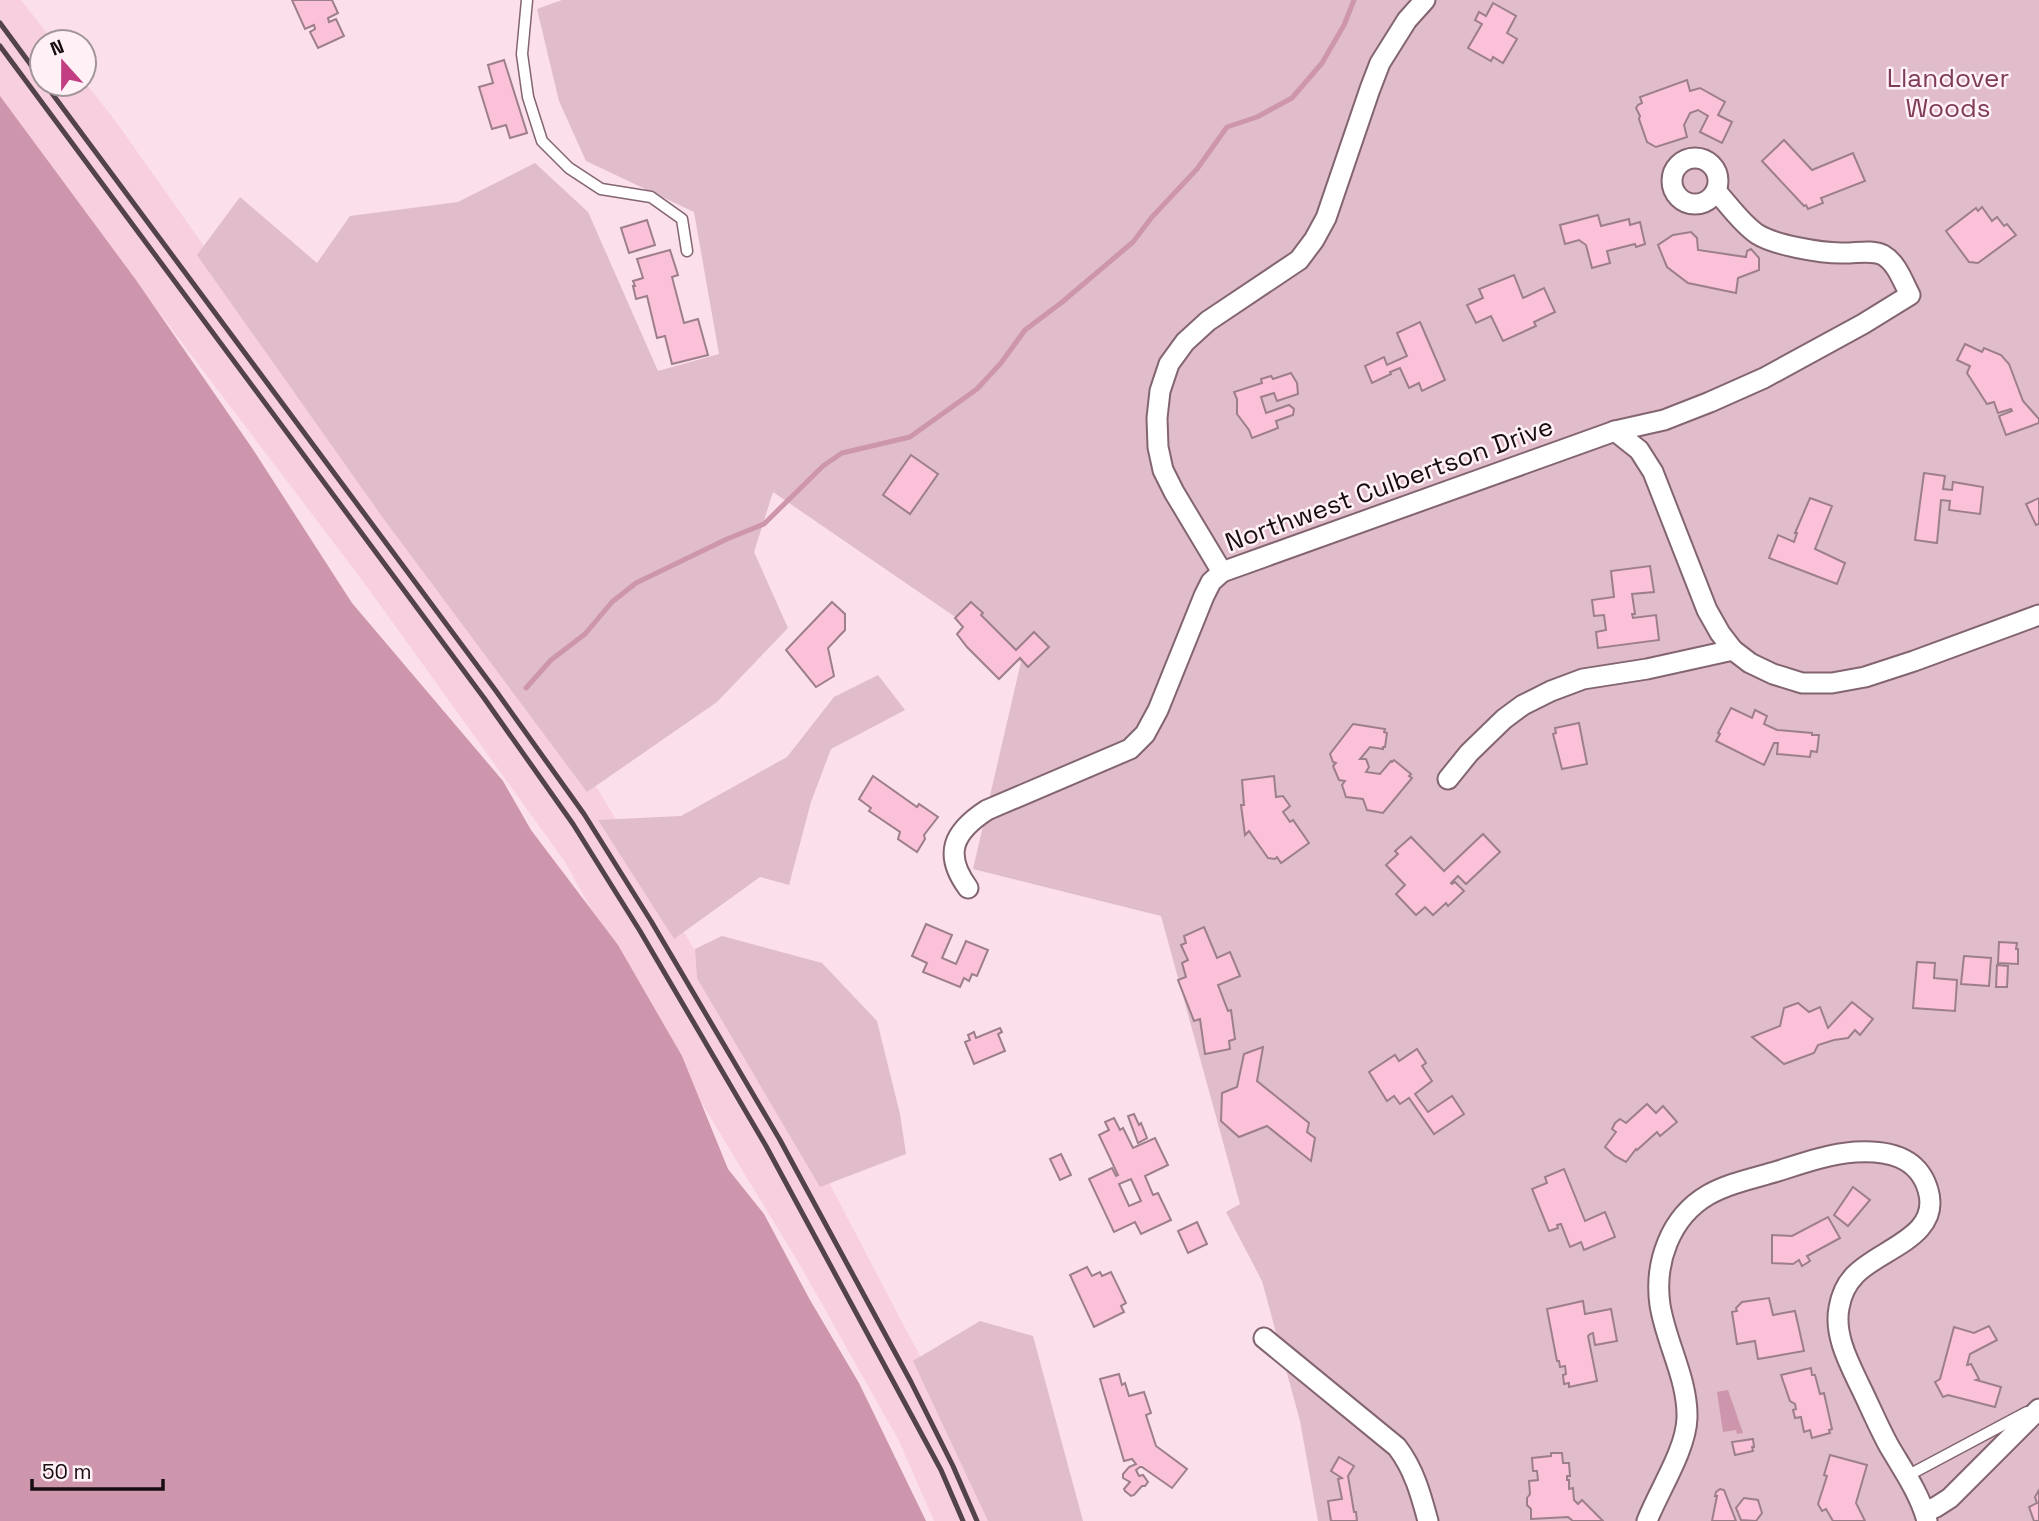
<svg xmlns="http://www.w3.org/2000/svg" width="2039" height="1521" font-family="'Space Grotesk',sans-serif">
<rect width="100%" height="100%" fill="#fbdfea"/>
<polygon fill="#f8cfdf" points="0,0 21,0 54,42 42,42 42,84 84,84 84,81 117,123 259,324 591,778 790,1108 903,1324 950,1411 1006,1521 934,1521 899,1441 800,1265 661,1036 565,862 365,584 0,103"/>
<g fill="#e1bccb">
<polygon points="562,0 2039,0 2039,1521 1318,1521 1300,1421 1262,1281 1226,1212 1240,1204 1161,916 973,869 1021,662 773,492 754,552 788,628 717,702 587,792 383,518 197,255 240,197 317,263 350,216 458,202 535,163 588,212 658,371 719,354 694,212 586,161 559,101 537,9"/>
<polygon points="878,675 905,710 831,749 811,802 789,885 760,877 674,939 598,820 681,816 787,757 834,697"/>
<polygon points="722,936 822,963 877,1021 900,1114 906,1154 820,1187 697,978 695,949"/>
<polygon points="980,1321 1033,1336 1083,1521 988,1521 913,1361"/>
</g>
<g fill="#cd96ad">
<polygon points="0,96 136,280 252,448 352,603 503,781 531,830 618,945 682,1056 728,1169 764,1214 810,1300 859,1383 926,1521 0,1521"/>
<polygon points="1728,1390 1743,1433 1737,1434 1736,1430 1723,1432 1717,1392"/>
</g>
<g fill="none" stroke-linecap="round" stroke-linejoin="round">
<polyline stroke="#cd96ad" stroke-width="5" points="526,688 551,660 585,634 612,602 636,583 727,539 764,524 823,466 842,453 910,437 977,389 1001,363 1025,330 1061,303 1133,242 1152,217 1197,169 1227,127 1257,117 1292,98 1322,63 1344,25 1354,0"/>
</g>
<g fill="#fbc1d8" stroke="#9d7f8b" stroke-width="2" fill-rule="evenodd">
<polygon points="292,0 332,0 338,13 328,18 329,22 336,19 344,36 318,48 310,32 315,29 314,25 305,29"/>
<polygon points="1493,3 1516,16 1507,33 1517,39 1503,63 1493,57 1491,61 1468,48 1482,24 1475,20 1479,12 1486,16"/>
<polygon points="504,60 527,133 510,138 506,125 492,129 479,87 493,83 488,65"/>
<polygon points="1687,80 1690,91 1700,88 1725,102 1718,115 1732,122 1722,143 1700,132 1708,116 1698,110 1690,113 1684,125 1687,137 1656,147 1647,142 1639,119 1640,116 1636,108 1638,105 1642,103 1640,97"/>
<polygon points="1784,140 1812,170 1853,153 1865,181 1821,198 1823,203 1808,209 1806,205 1804,206 1762,161"/>
<polygon points="1982,207 1992,221 1997,217 2004,226 2007,224 2016,235 1978,263 1969,262 1946,231 1976,208 1978,211"/>
<polygon points="1598,215 1601,226 1629,219 1630,225 1640,222 1645,244 1636,247 1635,244 1607,251 1610,263 1592,268 1586,245 1579,240 1565,244 1560,225"/>
<polygon points="647,220 655,245 629,253 621,228"/>
<polygon points="1691,232 1697,238 1698,250 1746,257 1747,251 1751,249 1759,258 1759,270 1738,278 1736,293 1688,283 1667,267 1658,245 1673,235"/>
<polygon points="670,250 678,275 672,277 684,323 698,319 708,355 672,364 665,336 657,338 647,296 636,299 633,286 635,286 633,281 643,278 637,259"/>
<polygon points="1514,275 1523,298 1544,288 1555,312 1534,322 1536,326 1503,341 1491,316 1476,323 1467,305 1483,298 1479,289"/>
<polygon points="1420,322 1445,380 1422,391 1419,383 1409,388 1400,368 1390,372 1391,374 1372,383 1365,366 1384,357 1387,365 1407,356 1397,333"/>
<polygon points="1965,344 1982,352 1984,348 2001,355 2009,364 2023,401 2039,419 2039,423 2006,435 1999,416 2012,411 2011,409 1998,413 1994,402 1987,404 1967,373 1970,366 1957,360"/>
<polygon points="1291,373 1297,383 1298,394 1277,401 1274,393 1261,397 1266,413 1289,405 1294,409 1293,415 1276,421 1278,428 1252,438 1249,430 1237,414 1237,399 1234,392 1262,383 1261,379 1271,376 1273,379"/>
<polygon points="911,455 938,474 910,514 883,495"/>
<polygon points="1924,473 1945,476 1943,489 1952,490 1953,482 1983,487 1980,514 1949,510 1950,501 1941,500 1937,543 1915,540"/>
<polygon points="1810,498 1832,506 1815,549 1845,563 1837,584 1769,558 1778,535 1794,542 1797,533 1795,533"/>
<polygon points="2039,498 2039,524 2036,525 2026,504"/>
<polygon points="1650,566 1654,592 1632,594 1635,614 1632,614 1633,618 1656,615 1659,640 1598,648 1596,632 1606,630 1604,615 1594,616 1592,600 1614,597 1611,571"/>
<polygon points="832,602 845,614 845,630 828,648 834,676 816,687 786,650"/>
<polygon points="971,602 983,613 981,615 1016,650 1034,632 1049,647 1028,667 1020,658 999,679 967,647 957,634 963,627 955,618"/>
<polygon points="1731,708 1752,718 1755,710 1767,716 1764,724 1777,730 1812,733 1812,735 1819,735 1817,752 1811,751 1810,757 1777,754 1778,743 1774,743 1764,765 1716,741 1720,734 1718,733"/>
<polygon points="1579,723 1587,764 1562,769 1553,734 1556,733 1555,728"/>
<polygon points="1353,724 1385,729 1384,732 1387,733 1385,747 1383,747 1383,749 1370,747 1360,759 1366,759 1369,767 1366,772 1380,774 1391,761 1392,762 1394,760 1411,774 1409,776 1412,778 1383,813 1367,810 1363,799 1346,797 1342,785 1345,781 1339,780 1333,766 1336,763 1333,762 1330,754"/>
<polygon points="873,776 917,807 919,804 938,817 924,835 925,839 917,852 898,839 900,832 869,811 871,808 859,799"/>
<polygon points="1274,776 1276,797 1283,796 1290,806 1283,812 1290,822 1293,820 1309,843 1281,863 1277,857 1275,859 1268,858 1249,831 1245,835 1241,805 1244,805 1242,780"/>
<polygon points="1483,834 1500,852 1466,884 1458,876 1451,883 1452,884 1455,882 1464,891 1448,906 1446,903 1433,915 1425,907 1416,915 1396,894 1405,885 1386,865 1398,854 1395,851 1411,837 1444,871"/>
<polygon points="926,924 952,935 942,958 956,964 966,941 988,950 977,976 972,974 969,981 964,978 960,987 923,972 927,963 912,956"/>
<polygon points="1204,927 1217,958 1230,952 1240,976 1218,985 1228,1011 1231,1010 1235,1039 1229,1041 1230,1049 1205,1054 1200,1019 1194,1021 1178,980 1186,977 1182,963 1188,960 1181,945 1186,943 1184,936"/>
<polygon points="1999,942 2017,943 2016,949 2018,949 2018,964 1998,963"/>
<polygon points="1964,956 1991,958 1989,986 1961,984"/>
<polygon points="1917,962 1935,963 1934,978 1957,980 1955,1011 1913,1008"/>
<polygon points="1997,965 2008,966 2007,987 1996,987"/>
<polygon points="1852,1002 1873,1019 1860,1035 1855,1030 1848,1038 1834,1040 1818,1045 1814,1053 1784,1064 1752,1037 1780,1026 1784,1008 1798,1003 1809,1012 1820,1007 1828,1028"/>
<polygon points="1000,1028 1002,1032 998,1034 1005,1051 974,1064 965,1042 970,1040 968,1035 974,1032 976,1038"/>
<polygon points="1263,1047 1257,1081 1309,1123 1307,1132 1315,1138 1311,1161 1267,1126 1239,1137 1221,1121 1222,1093 1237,1087 1244,1054"/>
<polygon points="1417,1049 1426,1063 1422,1066 1432,1081 1415,1094 1428,1112 1452,1096 1464,1114 1434,1134 1409,1098 1400,1104 1394,1096 1387,1101 1369,1072 1395,1055 1399,1061"/>
<polygon points="1647,1104 1656,1113 1663,1106 1677,1122 1660,1136 1657,1132 1637,1150 1636,1149 1626,1162 1615,1156 1605,1147 1616,1132 1612,1129 1615,1123 1620,1119 1626,1123"/>
<polygon points="1134,1114 1139,1125 1141,1123 1147,1138 1138,1143 1128,1116"/>
<path d="M1114 1118 1120 1130 1123 1128 1133 1148 1155 1138 1168 1165 1145 1176 1153 1195 1158 1193 1171 1220 1141 1234 1135 1222 1114 1232 1089 1179 1112 1168 1116 1176 1118 1175 1099 1135 1109 1130 1105 1122ZM1131 1179 1141 1201 1129 1206 1119 1184Z"/>
<polygon points="1061,1154 1071,1175 1060,1180 1050,1159"/>
<polygon points="1564,1169 1585,1221 1605,1212 1615,1237 1584,1250 1581,1242 1570,1247 1561,1224 1557,1225 1558,1228 1549,1231 1532,1189 1547,1183 1545,1177"/>
<polygon points="1853,1187 1870,1200 1848,1226 1834,1215"/>
<polygon points="1828,1217 1840,1238 1807,1256 1810,1261 1802,1266 1799,1260 1793,1264 1772,1263 1772,1235 1792,1236"/>
<polygon points="1197,1222 1207,1244 1188,1253 1178,1231"/>
<polygon points="1087,1267 1092,1276 1100,1272 1102,1276 1111,1272 1126,1303 1121,1306 1124,1312 1094,1327 1070,1275"/>
<polygon points="1769,1298 1773,1315 1795,1311 1804,1351 1758,1359 1755,1341 1737,1344 1732,1312 1737,1311 1736,1308 1742,1302"/>
<polygon points="1583,1301 1585,1314 1611,1309 1617,1341 1595,1345 1593,1333 1590,1334 1588,1336 1597,1381 1569,1387 1569,1383 1564,1384 1563,1375 1566,1374 1565,1366 1560,1367 1559,1361 1557,1361 1547,1309"/>
<polygon points="1989,1326 1997,1340 1970,1354 1967,1365 1971,1364 1979,1379 1976,1380 2001,1387 1995,1407 1948,1395 1943,1397 1935,1382 1940,1379 1954,1327 1974,1333"/>
<polygon points="1811,1368 1812,1375 1815,1375 1820,1394 1824,1393 1832,1429 1829,1430 1830,1433 1812,1438 1810,1430 1804,1432 1801,1417 1795,1418 1793,1410 1796,1409 1795,1404 1790,1401 1781,1375"/>
<polygon points="1119,1374 1122,1385 1125,1383 1129,1396 1144,1392 1151,1413 1146,1415 1156,1446 1187,1469 1172,1488 1142,1467 1140,1467 1136,1470 1139,1476 1143,1475 1148,1482 1145,1486 1142,1486 1134,1495 1131,1496 1125,1491 1124,1489 1130,1482 1123,1478 1123,1474 1129,1467 1136,1464 1132,1459 1124,1461 1100,1379"/>
<polygon points="1753,1439 1754,1447 1752,1447 1753,1451 1735,1455 1732,1442"/>
<polygon points="1551,1453 1562,1453 1563,1463 1569,1463 1570,1476 1567,1476 1567,1480 1569,1480 1569,1489 1573,1488 1574,1500 1578,1504 1582,1500 1603,1521 1573,1521 1568,1517 1531,1519 1531,1509 1527,1505 1527,1498 1530,1494 1529,1481 1538,1480 1537,1471 1533,1471 1532,1458 1551,1456"/>
<polygon points="1830,1455 1867,1465 1856,1503 1865,1521 1833,1521 1826,1509 1822,1511 1818,1504 1827,1476 1824,1475"/>
<polygon points="1339,1457 1354,1466 1348,1476 1354,1512 1356,1512 1357,1521 1331,1521 1328,1501 1342,1499 1338,1479 1342,1478 1331,1471"/>
<polygon points="1720,1489 1724,1490 1736,1521 1712,1521 1717,1496 1715,1496 1716,1492"/>
<polygon points="2039,1490 2039,1521 2034,1521 2029,1507 2037,1503 2035,1497"/>
<polygon points="1744,1498 1758,1500 1762,1513 1756,1521 1741,1520 1736,1508"/>
</g>
<g fill="none" stroke-linecap="round" stroke-linejoin="round">
<defs>
<g id="lane">
<polyline points="527,0 522,54 528,97 542,141 569,168 601,189 651,197 682,219 687,251"/>
<polyline points="1907,1476 2027,1412"/>
</g>
<g id="street">
<circle cx="1695" cy="181" r="23"/>
<polyline points="1615,431 1639,450 1653,472 1707,610 1720,633 1733,650"/>
<polyline points="1222,572 1174,492 1163,470 1158,447 1157,418 1160,391 1169,364 1185,342 1208,321 1299,260 1314,240 1326,218 1370,89 1380,63 1407,20 1425,0"/>
<polyline points="1448,779 1469,753 1504,719 1523,705 1551,691 1583,679 1647,669 1733,650 1750,663 1773,674 1802,683 1832,683 1865,677 1914,661 2039,615"/>
<path d="M968 888C943 854 953 832 987 810L1130 749 1145 734 1158 710 1204 596 1211 582 1222 572 1615 431 1664 420 1710 402 1764 378 1863 324 1910 295C1903 282 1897 263 1883 255 1871 249 1854 254 1841 253 1820 253 1774 245 1757 234 1741 223 1729 205 1716 191"/>
<path d="M1264 1338 1397 1447C1414 1469 1421 1495 1428 1521"/>
<polyline points="1925,1512 1936,1507 1950,1498 2039,1409"/>
<path d="M1647 1521C1659 1490 1686 1450 1687 1418 1688 1379 1666 1343 1660 1305 1654 1263 1670 1217 1708 1195 1729 1183 1755 1178 1778 1171 1803 1163 1829 1154 1855 1152 1886 1150 1918 1156 1928 1190 1942 1237 1879 1249 1855 1275 1846 1284 1841 1296 1839 1308 1834 1334 1848 1361 1859 1384 1869 1404 1878 1426 1889 1446 1903 1470 1920 1494 1927 1521"/>
</g>
</defs>
<use href="#lane" stroke="#836571" stroke-width="13"/>
<use href="#street" stroke="#836571" stroke-width="23"/>
<use href="#lane" stroke="#fff" stroke-width="10"/>
<use href="#street" stroke="#fff" stroke-width="19"/>
<g stroke="#524249" stroke-width="5">
<polyline points="0,23 42,80"/>
<polyline points="0,46 484,698 573,824 640,931 766,1146 941,1470 963,1521"/>
<polyline points="45,84 496,691 584,814 651,921 780,1140 911,1382 953,1466 977,1521"/>
</g>
</g>
<g text-anchor="middle" stroke-width="5" stroke-linejoin="round" paint-order="stroke">
<g font-size="26" fill="#7f3b5a" stroke="#fff1f6">
<text x="1948" y="87">Llandover<tspan x="1948" dy="30">Woods</tspan></text>
</g>
<g font-size="26" fill="#170c11" stroke="#fff1f6">
<text transform="translate(1389 484) rotate(-20)" y="9">Northwest Culbertson Drive</text>
</g>
</g>
<g transform="translate(63 63) rotate(339)"><circle r="33" fill="#fff1f6" stroke="#a2959a" stroke-width="2"/>
<path d="M0-5L12 26L0 18L-12 26Z" fill="#c23d81"/>
<text y="-10" font-size="19" font-weight="bold" text-anchor="middle" fill="#170c11">N</text>
</g>
<path d="M32 1479v10h131v-10" fill="none" stroke="#170c11" stroke-width="3.5"/>
<text x="42" y="1479" font-size="21" fill="#170c11" stroke="#fff1f6" stroke-width="5" paint-order="stroke">50 m</text>
</svg>
